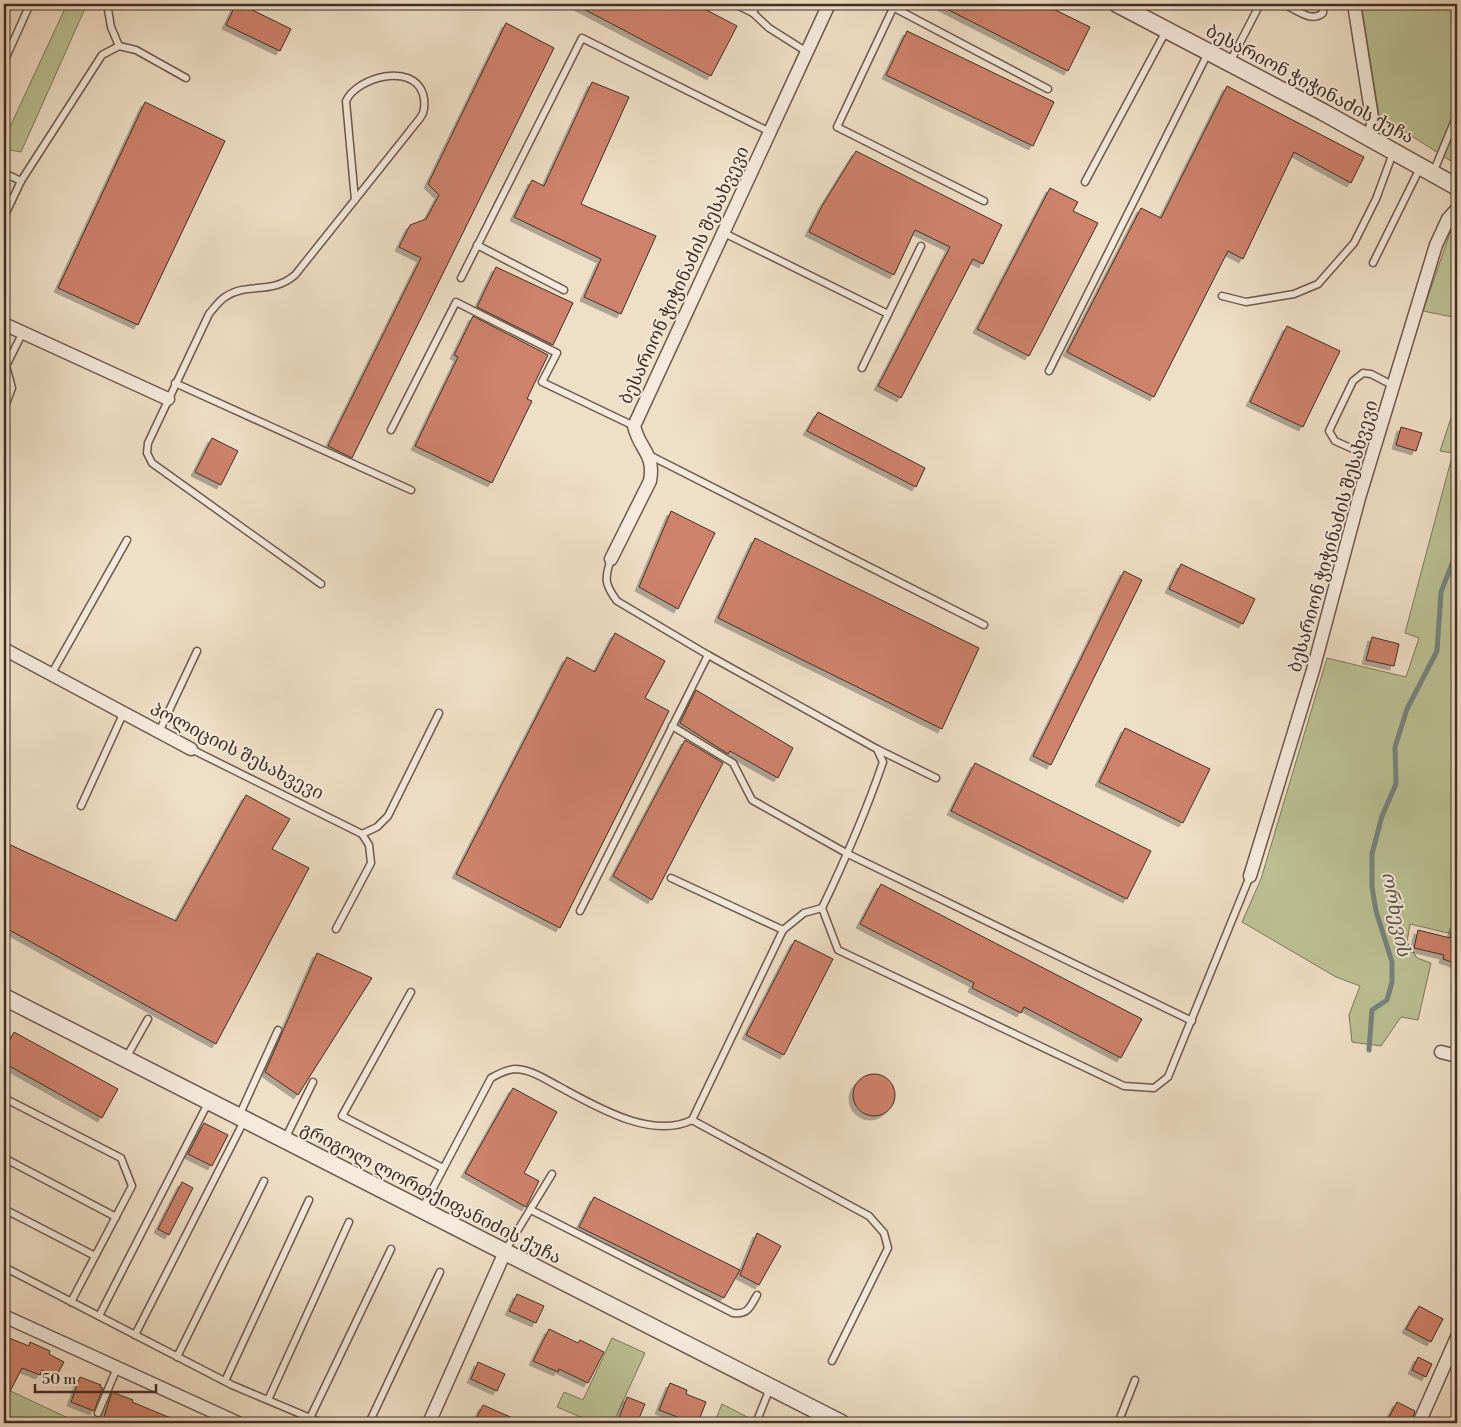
<svg xmlns="http://www.w3.org/2000/svg" width="1461" height="1427" font-family="'Libre Bodoni','Noto Serif Georgian',serif">
<defs>
<filter id="shadow"><feDropShadow dx="-4" dy="4" stdDeviation="0" flood-color="#0004"/></filter>
</defs>
<rect width="100%" height="100%" fill="#efdfc7"/>
<filter id="stains"><feTurbulence type="fractalNoise" baseFrequency=".004" numOctaves="4"/><feColorMatrix values="0 0 0 0 .2 0 0 0 0 .09 0 0 0 0 .02 0 0 0 .5 -.17"/></filter>
<radialGradient id="worn" r=".72"><stop offset=".6" stop-color="#630" stop-opacity="0"/><stop offset="1" stop-color="#630" stop-opacity=".3"/></radialGradient>
<g fill="#bbc194" stroke="#7e785c">
<polygon points="67,4 87,4 21,152 4,149 4,127 9,129"/>
<polygon points="1361,4 1457,4 1457,165 1379,115"/>
<polygon points="1457,225 1457,318 1423,311 1452,227"/>
<polygon points="1457,400 1457,935 1410,924 1407,942 1417,958 1431,963 1418,1020 1401,1017 1381,1046 1352,1042 1349,1015 1360,986 1336,977 1242,922 1261,879 1327,658 1406,677 1419,638 1405,633 1453,453 1440,451"/>
<polygon points="612,1338 645,1353 613,1423 581,1423 583,1418 557,1407 564,1392 583,1400"/>
<polygon points="4,1388 79,1423 4,1423"/>
<polygon points="722,1404 759,1423 714,1423"/>
</g>
<g fill="none" stroke-linecap="round" stroke-linejoin="round">
<polyline stroke="#77837f" stroke-width="5" points="1369,1050 1372,1010 1387,1000 1392,982 1392,962 1376,911 1372,887 1372,854 1382,816 1396,784 1395,747 1407,709 1437,651 1441,592 1457,551"/>
</g>
<g fill="#ce826c" stroke="#402e24" filter="url(#shadow)">
<polygon points="236,4 240,4 291,29 280,51 226,25"/>
<polygon points="574,4 695,4 737,26 711,76"/>
<polygon points="937,4 1043,4 1090,27 1068,71"/>
<polygon points="506,23 554,48 352,458 328,446 421,258 399,247 410,225 426,219 439,195 428,184"/>
<polygon points="907,31 1054,102 1033,146 886,75"/>
<polygon points="592,82 629,97 581,204 656,236 621,314 584,297 601,259 514,217 532,180 544,186"/>
<polygon points="1227,86 1364,157 1351,183 1294,152 1243,259 1228,251 1154,397 1067,352 1141,208 1161,218"/>
<polygon points="145,102 225,141 138,325 58,288"/>
<polygon points="856,151 1002,225 983,264 973,259 901,398 878,386 950,247 915,230 894,275 809,232 822,206"/>
<polygon points="1050,188 1078,202 1073,211 1098,223 1029,356 977,329"/>
<polygon points="496,267 573,303 553,345 477,307"/>
<polygon points="473,316 548,355 527,399 532,401 492,483 415,446 458,357 454,355"/>
<polygon points="1287,326 1340,351 1303,427 1250,402"/>
<polygon points="818,412 925,468 916,487 807,431"/>
<polygon points="1401,427 1422,433 1416,451 1396,445"/>
<polygon points="212,438 238,451 221,485 195,472"/>
<polygon points="671,511 715,533 678,609 639,587"/>
<polygon points="755,538 979,648 942,729 718,618"/>
<polygon points="1181,564 1255,599 1243,624 1169,589"/>
<polygon points="1124,571 1142,580 1051,765 1033,756"/>
<polygon points="615,633 665,661 645,698 669,711 560,928 456,874 567,657 595,672"/>
<polygon points="1372,637 1399,644 1394,666 1366,660"/>
<polygon points="696,690 793,748 778,778 730,751 728,754 680,723"/>
<polygon points="1125,728 1210,769 1183,823 1099,782"/>
<polygon points="685,740 723,763 652,900 613,876"/>
<polygon points="975,763 1151,851 1127,899 951,811"/>
<polygon points="246,795 290,819 272,849 309,868 216,1044 4,927 4,842 176,921"/>
<polygon points="881,884 1142,1019 1121,1058 1024,1007 1021,1013 972,988 974,983 860,924"/>
<polygon points="1454,924 1457,924 1457,964 1443,959 1444,955 1414,948 1418,930 1450,938"/>
<polygon points="795,940 833,959 784,1055 746,1035"/>
<polygon points="317,953 372,978 298,1095 265,1072"/>
<polygon points="14,1032 118,1089 102,1118 4,1063 4,1051"/>
<circle cx="874" cy="1095" r="21"/>
<polygon points="513,1088 557,1112 524,1173 539,1181 526,1207 465,1173"/>
<polygon points="204,1123 228,1135 212,1166 188,1154"/>
<polygon points="182,1182 193,1188 169,1235 158,1229"/>
<polygon points="594,1197 740,1270 724,1298 579,1227"/>
<polygon points="757,1233 781,1246 759,1285 740,1275"/>
<polygon points="517,1294 544,1306 536,1323 509,1311"/>
<polygon points="1419,1306 1443,1319 1431,1342 1406,1329"/>
<polygon points="549,1329 578,1343 580,1340 604,1352 588,1383 559,1369 558,1372 533,1361"/>
<polygon points="4,1336 29,1346 30,1342 50,1351 49,1354 64,1362 56,1377 42,1370 40,1375 22,1368 4,1403"/>
<polygon points="1418,1357 1432,1364 1426,1377 1412,1370"/>
<polygon points="478,1362 505,1374 497,1391 471,1379"/>
<polygon points="80,1377 101,1385 100,1387 103,1388 94,1411 71,1402"/>
<polygon points="670,1383 687,1390 686,1394 706,1402 698,1423 678,1423 680,1418 659,1410"/>
<polygon points="112,1392 133,1400 132,1402 183,1423 120,1423 104,1417"/>
<polygon points="627,1397 645,1404 637,1423 617,1423"/>
<polygon points="1397,1402 1415,1411 1411,1423 1397,1423 1388,1419"/>
<polygon points="483,1405 524,1423 474,1423"/>
</g>
<g fill="none" stroke-linecap="round" stroke-linejoin="round">
<defs>
<g id="service">
<polyline points="107,4 111,27 119,46"/>
<polyline points="735,4 753,13 757,4"/>
<polyline points="887,4 1048,89"/>
<polyline points="895,4 837,127 984,201"/>
<path d="M1284 4C1296 10 1312 23 1323 13V4"/>
<polyline points="753,13 769,28 807,52"/>
<polyline points="4,62 30,4"/>
<polyline points="1230,62 1260,4"/>
<polyline points="4,173 21,181"/>
<polyline points="1433,173 1457,115"/>
<polyline points="1085,182 1166,31"/>
<polyline points="4,217 21,181 102,55 119,46 136,50 186,78"/>
<polyline points="724,233 888,314"/>
<polyline points="477,245 564,290"/>
<polyline points="1373,263 1420,168"/>
<polyline points="461,278 582,38 770,132"/>
<polyline points="1222,296 1246,302 1294,294 1318,284 1354,243 1376,199 1393,153"/>
<polyline points="862,368 921,246"/>
<polyline points="1049,371 1208,53"/>
<polyline points="175,383 411,490"/>
<polyline points="4,409 12,388 6,366 23,332"/>
<polyline points="391,430 456,302 557,353 542,382 634,426"/>
<polyline points="1353,449 1335,441 1329,431 1353,381 1363,373 1371,374 1394,386"/>
<polyline points="651,456 984,625"/>
<polyline points="4,549 4,548"/>
<path d="M611 559C604 579 605 585 617 601L708 655 877 749 883 762C866 812 845 860 822 908L838 950 1124 1086 1154 1088 1168 1077 1250 876"/>
<path d="M321 584 152 463 147 453 148 443 209 314C214 308 219 301 225 297 249 281 270 296 295 275L409 132C413 126 420 120 423 113 425 106 425 101 423 94 413 62 357 77 346 101L355 200"/>
<polyline points="52,673 127,540"/>
<polyline points="672,726 733,763 752,800 848,854 1192,1021"/>
<polyline points="159,732 197,651"/>
<polyline points="191,749 362,834 369,845 371,863 336,929"/>
<polyline points="877,749 936,778"/>
<polyline points="81,806 124,712"/>
<polyline points="362,834 377,827 388,816 439,713"/>
<polyline points="671,878 783,930"/>
<polyline points="822,908 804,913 783,930 692,1120 869,1216 884,1233 888,1248 832,1361"/>
<polyline points="580,911 708,655"/>
<polyline points="411,992 342,1116 443,1168"/>
<polyline points="126,1058 148,1019"/>
<polyline points="4,1098 121,1158 132,1186 71,1302"/>
<polyline points="239,1116 278,1030"/>
<polyline points="285,1139 313,1082"/>
<polyline points="4,1158 116,1217"/>
<polyline points="4,1209 95,1256"/>
<path d="M422 1209 491 1078C498 1074 507 1069 516 1069 532 1070 545 1079 558 1086 595 1106 651 1140 692 1120"/>
<path d="M531 1210 733 1313C748 1315 750 1307 757 1295"/>
<polyline points="505,1251 552,1174"/>
<polyline points="4,1267 232,1385 322,1423"/>
<polyline points="99,1316 208,1103"/>
<polyline points="135,1335 244,1121"/>
<polyline points="177,1357 264,1181"/>
<polyline points="225,1381 309,1200"/>
<polyline points="268,1400 349,1222"/>
<polyline points="98,1413 117,1368"/>
<polyline points="310,1418 391,1249"/>
<polyline points="369,1423 440,1272"/>
<polyline points="756,1423 770,1388"/>
<polyline points="1118,1423 1135,1380"/>
</g>
<g id="minor">
<polyline points="1354,4 1373,124 1370,139"/>
<polyline points="4,324 168,399"/>
<path d="M611 559 650 481C655 453 640 451 634 426L829 4"/>
<polyline points="4,649 191,749"/>
<polyline points="1250,876 1313,670 1359,498 1436,245 1448,219 1457,209"/>
<polyline points="1441,1052 1457,1056"/>
<polyline points="4,1316 238,1423"/>
<polyline points="429,1423 505,1252"/>
<polyline points="1419,1423 1457,1337"/>
</g>
<g id="tertiary">
<polyline points="1117,4 1323,112 1457,187"/>
<polyline points="4,997 841,1423"/>
</g>
</defs>
<use href="#service" stroke="#6c5a4d" stroke-width="9"/>
<use href="#minor" stroke="#6c5a4d" stroke-width="15"/>
<use href="#tertiary" stroke="#6c5a4d" stroke-width="19"/>
<use href="#service" stroke="#f5eadb" stroke-width="6"/>
<use href="#minor" stroke="#f5eadb" stroke-width="12"/>
<use href="#tertiary" stroke="#f5eadb" stroke-width="16"/>
</g>
<g text-anchor="middle" stroke-width="4" stroke-linejoin="round" paint-order="stroke">
<g font-size="18" fill="#402e24" stroke="#f5eadb">
<text transform="translate(1310 84) rotate(28)" y="6">ბესარიონ ჭიჭინაძის ქუჩა</text>
<text transform="translate(684 275) rotate(-65)" y="6">ბესარიონ ჭიჭინაძის შესახვევი</text>
<text transform="translate(1333 536) rotate(-74)" y="6">ბესარიონ ჭიჭინაძის შესახვევი</text>
<text transform="translate(237 751) rotate(27)" y="6">პოლიციის შესახვევი</text>
<text transform="translate(431 1193) rotate(27)" y="6">გრიგოლ ლორთქიფანიძის ქუჩა</text>
</g>
<g font-size="19" font-style="italic" fill="#57524a" stroke="#f5eadb">
<text transform="translate(1397 914) rotate(79)" y="7">ორხევის</text>
</g>
</g>
<rect width="1461" height="1427" fill="none" stroke="#efdfc7" stroke-width="20"/>
<rect x="5" y="5" width="1451" height="1417" fill="none" stroke="#402e24" stroke-width="2.5"/>
<rect x="10" y="10" width="1441" height="1407" fill="none" stroke="#402e24"/>
<path d="M35 1384v8h121v-8" fill="none" stroke="#402e24" stroke-width="2.5"/>
<text x="42" y="1384" font-size="15" fill="#402e24" stroke="#f5eadb" stroke-width="4" paint-order="stroke">50 m</text>
<rect width="100%" height="100%" filter="url(#stains)"/>
<rect width="100%" height="100%" fill="url(#worn)"/>
</svg>
